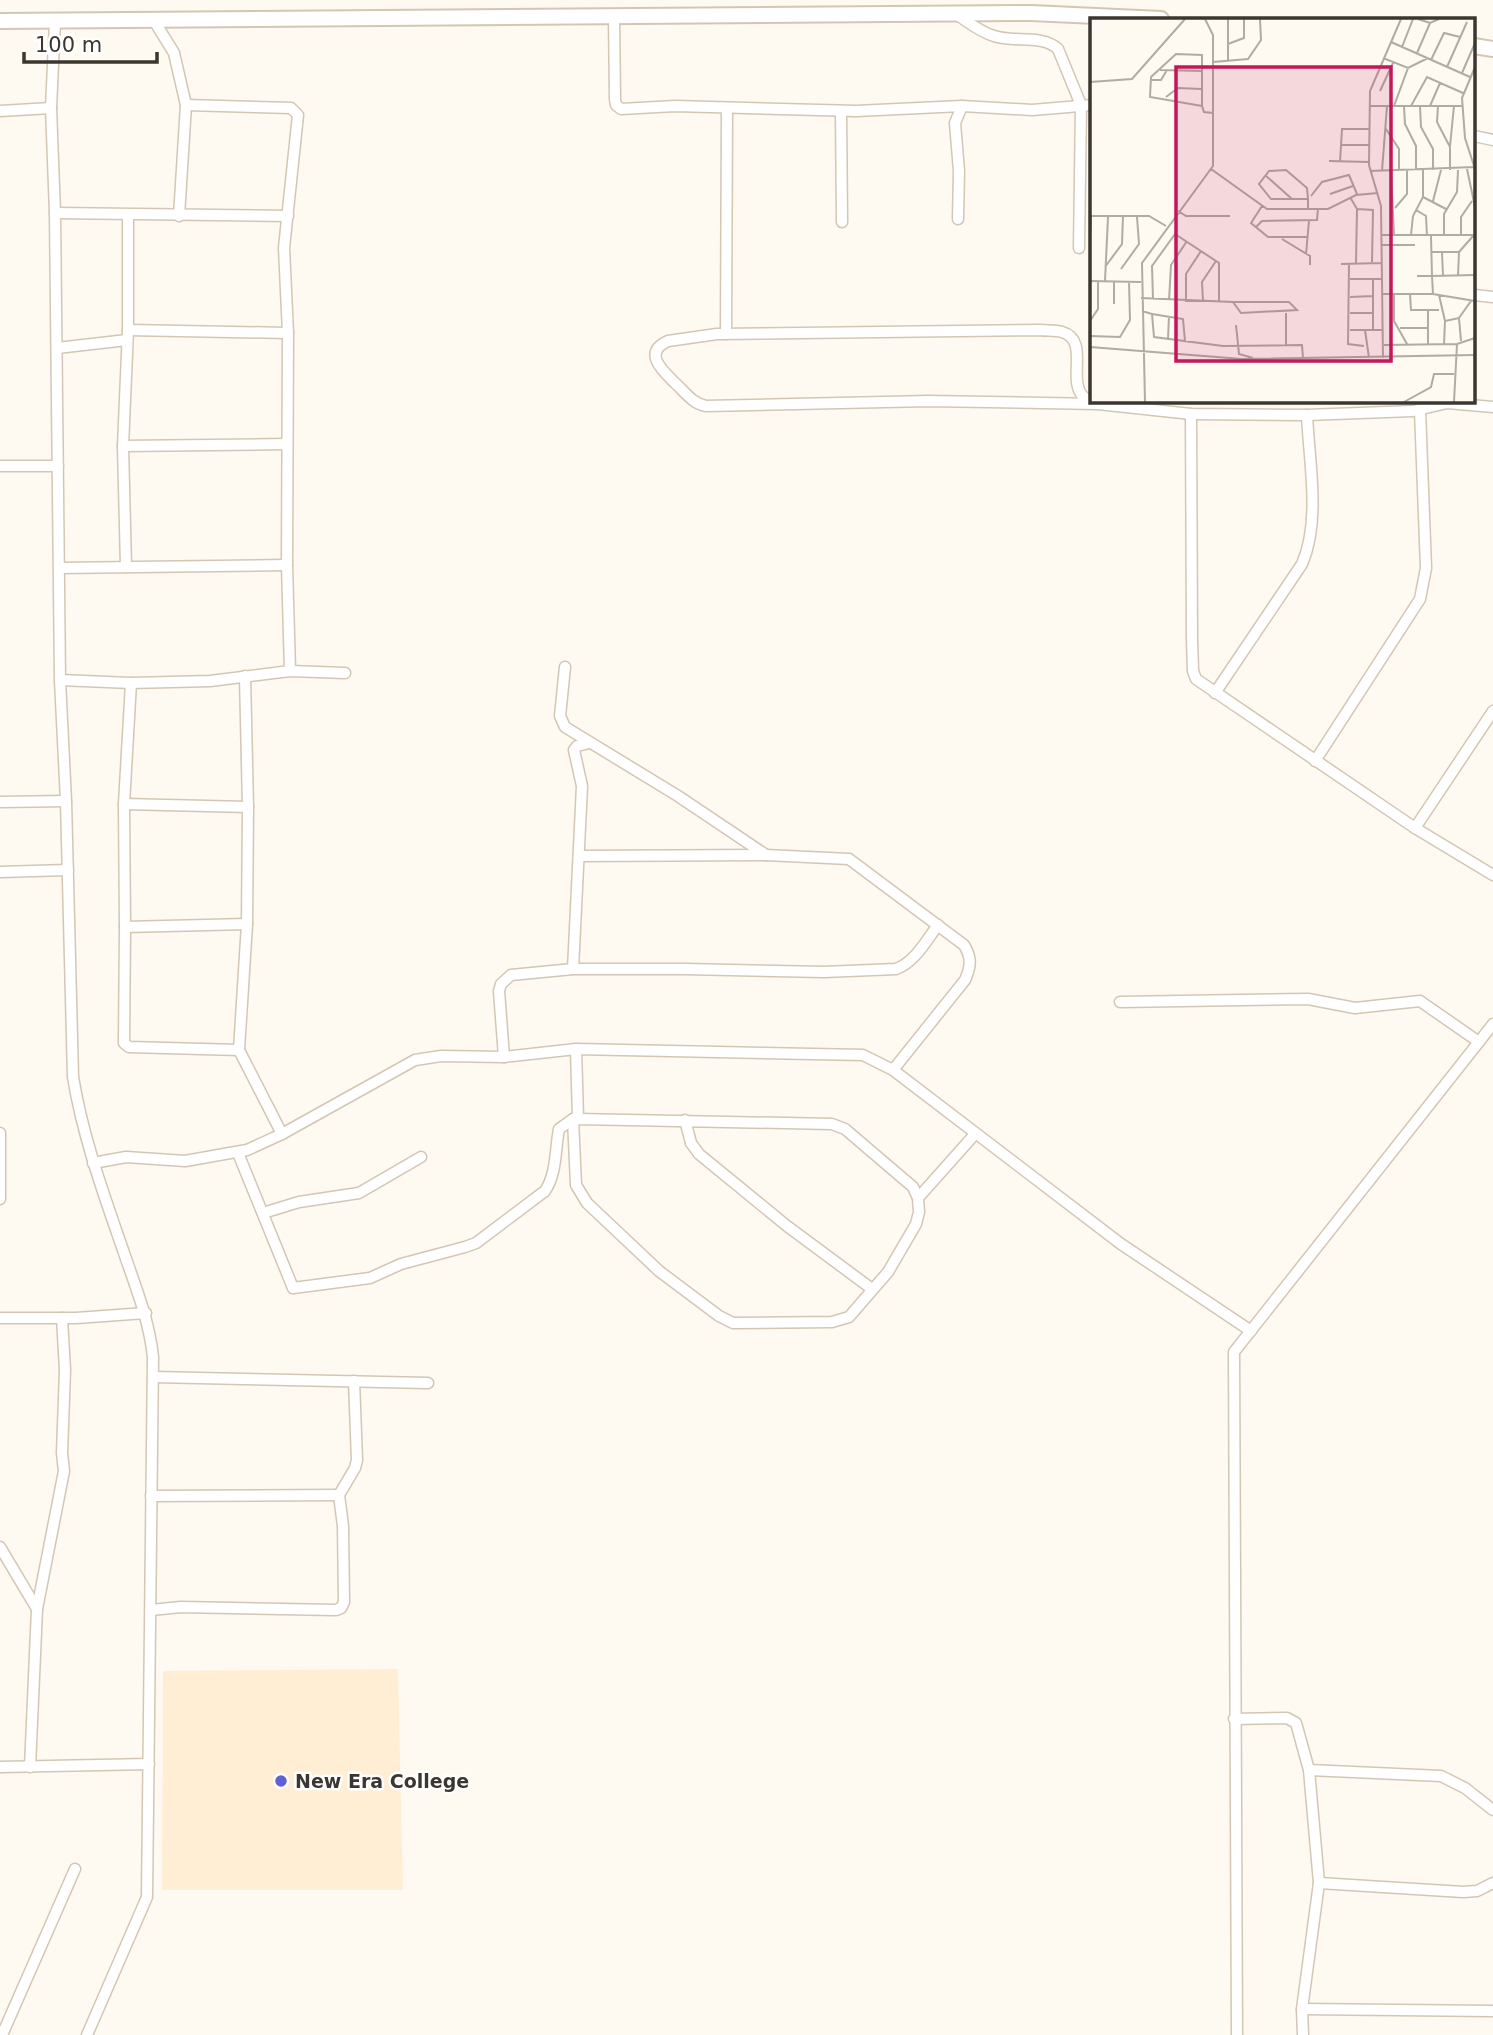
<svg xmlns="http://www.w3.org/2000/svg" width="1493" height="2035" font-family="'DejaVu Sans',sans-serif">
<rect width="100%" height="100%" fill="#fef9f1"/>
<polygon fill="#ffeed3" points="398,1669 403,1890 162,1890 163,1671"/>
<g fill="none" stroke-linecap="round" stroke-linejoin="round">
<defs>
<g id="street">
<path d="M956 14C968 22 980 32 994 36 1014 43 1042 34 1058 49L1081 105 1079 248"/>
<polyline points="614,17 615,99 616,105 621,109 675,106 856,111 962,106 1032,110 1092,105"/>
<polyline points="153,19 174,53 186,105 179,216"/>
<path d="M55 21 51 108 55 213 60 680 66 801 73 1077C83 1138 104 1195 124 1253 136 1288 149 1320 153 1357L147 1897 87 2035"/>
<polyline points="186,105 291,108 298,115 284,248 288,333 287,565 290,671"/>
<polyline points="0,111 51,108"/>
<polyline points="841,111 842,222"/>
<polyline points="1474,136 1493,140"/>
<polyline points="55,213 288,216"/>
<polyline points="958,219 959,171 955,123 962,106"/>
<polyline points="1474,295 1493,297"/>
<polyline points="128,330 288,333"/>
<polyline points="726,334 727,109"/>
<polyline points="57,348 127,340"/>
<path d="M1098 404 929 401 706 406C693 404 685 392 675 383 663 371 642 353 668 341L717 334 1040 330C1047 331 1055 330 1062 332 1088 339 1070 375 1080 392 1083 399 1091 401 1098 404L1191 414 1307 415 1413 411 1447 403 1493 407"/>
<polyline points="1191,414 1192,639 1193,671 1196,679 1415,828 1493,875"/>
<polyline points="123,446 287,444"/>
<polyline points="0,466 58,466"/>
<polyline points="126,567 123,446 128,330 128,215"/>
<polyline points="59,568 287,565"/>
<polyline points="565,667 560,716 565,727 678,796 766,855"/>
<polyline points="245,676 248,807 247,924 239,1050 282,1134"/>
<polyline points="60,680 131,683 210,681 290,671 345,673"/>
<polyline points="131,683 124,804 125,927 124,1043 129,1047 239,1050"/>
<path d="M1215 693 1302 564C1321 520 1309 462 1307 415"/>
<polyline points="1315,761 1420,599 1426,568 1420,410"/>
<polyline points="0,802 66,801"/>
<polyline points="124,804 248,807"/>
<polyline points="1415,828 1493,711"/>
<path d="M579 856 766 855 849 859 964 945C972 958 971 966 965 980L893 1070"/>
<polyline points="0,872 68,870"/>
<polyline points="125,927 247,924"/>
<polyline points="573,969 582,786 574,750 577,746 589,743"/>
<polyline points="1120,1002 1308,999 1355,1008 1420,1001 1479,1042"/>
<path d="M504 1057 499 991 501 984 511 975 573 969H685L824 972 896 969C915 962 926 941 938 925"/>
<polyline points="573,1119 576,1185 587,1203 659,1271 719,1316 733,1323 832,1322 849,1317 888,1272 916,1224 919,1212 918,1198 913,1187 845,1129 832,1124 578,1119"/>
<polyline points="685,1120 691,1143 699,1154 787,1226 872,1289"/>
<polyline points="0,1133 0,1199"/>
<path d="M238 1153 293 1288 370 1278 401 1264 465 1247 476 1243 545 1191C557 1173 555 1149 559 1129L573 1119H578L576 1049"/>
<polyline points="93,1163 126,1157 185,1161 247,1150 282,1134 415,1060 441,1056 504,1057 576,1049 863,1055 893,1070 1121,1244 1251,1331"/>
<polyline points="918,1198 975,1134"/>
<polyline points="263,1213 299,1202 359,1193 421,1157"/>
<polyline points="0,1318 76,1318 146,1313"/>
<polyline points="153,1377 428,1383"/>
<polyline points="151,1496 339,1495"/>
<polyline points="0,1547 37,1609"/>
<polyline points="151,1610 181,1607 336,1610 341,1608 344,1602 343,1526 339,1495 355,1468 357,1460 354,1381"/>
<polyline points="1234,1719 1287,1718 1296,1723 1309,1770 1319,1883 1302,2009 1303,2035"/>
<polyline points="0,1767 149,1764"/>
<polyline points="30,1767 37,1609 64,1471 62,1453 65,1370 62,1318"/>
<polyline points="1309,1770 1441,1776 1465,1788 1493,1810"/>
<polyline points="1319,1883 1463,1892 1477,1891 1493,1883"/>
<polyline points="1302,2009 1493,2011"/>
<polyline points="2,2035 75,1869"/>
<polyline points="1237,2035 1234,1352 1493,1024"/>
</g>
<g id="secondary">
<polyline points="0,21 1031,13 1161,19"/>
<polyline points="1474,46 1493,49"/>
</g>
</defs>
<use href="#street" stroke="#d3c7b4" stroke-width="13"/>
<use href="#secondary" stroke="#d3c7b4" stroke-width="18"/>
<use href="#street" stroke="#fff" stroke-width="10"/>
<use href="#secondary" stroke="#fff" stroke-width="14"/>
</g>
<circle fill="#6260d9" stroke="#fff" stroke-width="2.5" cx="281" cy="1781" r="7"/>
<g text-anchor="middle" stroke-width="5" stroke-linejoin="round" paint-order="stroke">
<g font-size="19" font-weight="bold" fill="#3b362f" stroke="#fff" text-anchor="start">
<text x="295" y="1788">New Era College</text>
</g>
</g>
<g transform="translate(1090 18)">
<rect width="385" height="385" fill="#fef9f1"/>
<path fill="none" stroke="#b0aba3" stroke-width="2" d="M138 1V43M328 1 340 5 349 1M301 24 380 59M138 26 154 20V1M312 29 323 1M327 35 340 5M293 40 318 50 338 40M341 42 354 15 370 19M123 44 158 41 171 22 170 1M357 49 377 4M385 49 372 80 375 120 385 151M70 52 113 53M372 55 385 25M60 62H71L77 52M0 64 42 61 95 1M290 73 303 45M76 79 88 70 111 71M112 88 60 79 61 59 86 36 112 37V88L114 94 123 95M280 88H372M304 88 318 50M314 88 315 106 326 128V152M321 88 337 59 373 75M330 88 331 109 343 131V152M340 88 350 65M348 88 347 104 360 129V152M296 111 309 131V153M252 127H279M360 128 364 88M239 143 279 144M250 144 252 111H279M121 151 177 191H238L266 177 288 175M377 151 385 189M280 153 384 149M292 153 297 88M301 153 304 217M175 157 202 181M240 176 263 168M221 178 232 164 259 157 267 176M260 179 267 191 266 245M333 179 356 191M218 181H181L169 166 179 153 196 152 217 170 218 181V192M343 183 351 152M172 188 161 205 178 219H218M305 190 317 176V152M267 191 283 192 282 244M326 192 336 198 337 218M88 193 96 198H140M0 198H59L76 208M166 209 172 203 227 202 228 190M291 217H385M321 217 323 198 333 179V152M354 218V196L367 174 368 152M371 218V199L382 183M0 219 1 198M192 221 220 238V247M292 227H325M342 234H369M352 235 353 257M216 236 219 203M251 246 292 245M259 246 258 326 274 328M15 249 32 226 33 198M31 251 49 226 47 199M327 258H342L341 218M368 258 369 234 384 217M260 261H293M0 263 51 264M15 263 18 199M24 264V286M293 276H343L385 283M304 276V303L317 326M320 276 321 292H349M343 276 342 258 385 257M349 277 355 303M260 279 283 278M51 280 143 284 151 295 207 292 199 284H143M63 281 62 248 85 216 129 245V283M79 283 81 247 97 223M113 283 112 264 126 243M96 284V256L111 233M52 293 62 296 64 319 133 328 212 327 213 340M260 295H283M62 296 93 301 95 323M0 303 8 291V263M146 307 149 336 163 340M310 310H338M260 312H293M275 312 279 340M283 312V261M0 318 30 319 40 302 39 264M78 321 79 298M371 323 369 300 381 283M338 326V293M354 326 355 303 369 300M196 327V295M294 327 367 326 385 320M0 329 152 341 385 337M293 340 291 188 279 147 280 73 311 1M55 384 52 245 123 148V17L115 1M314 384 341 369 344 356H364M364 384 367 326"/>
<path fill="#c2185b" fill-opacity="0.15" stroke="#c2185b" stroke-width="3.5" d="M86 49H301V343H86Z"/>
<rect width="385" height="385" fill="none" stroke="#3b362f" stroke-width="3.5"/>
</g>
<path d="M24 52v10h133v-10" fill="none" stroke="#3b362f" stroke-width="3.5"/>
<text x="35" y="52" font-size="21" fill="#3b362f" stroke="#ffffff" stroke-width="5" paint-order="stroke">100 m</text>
</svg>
